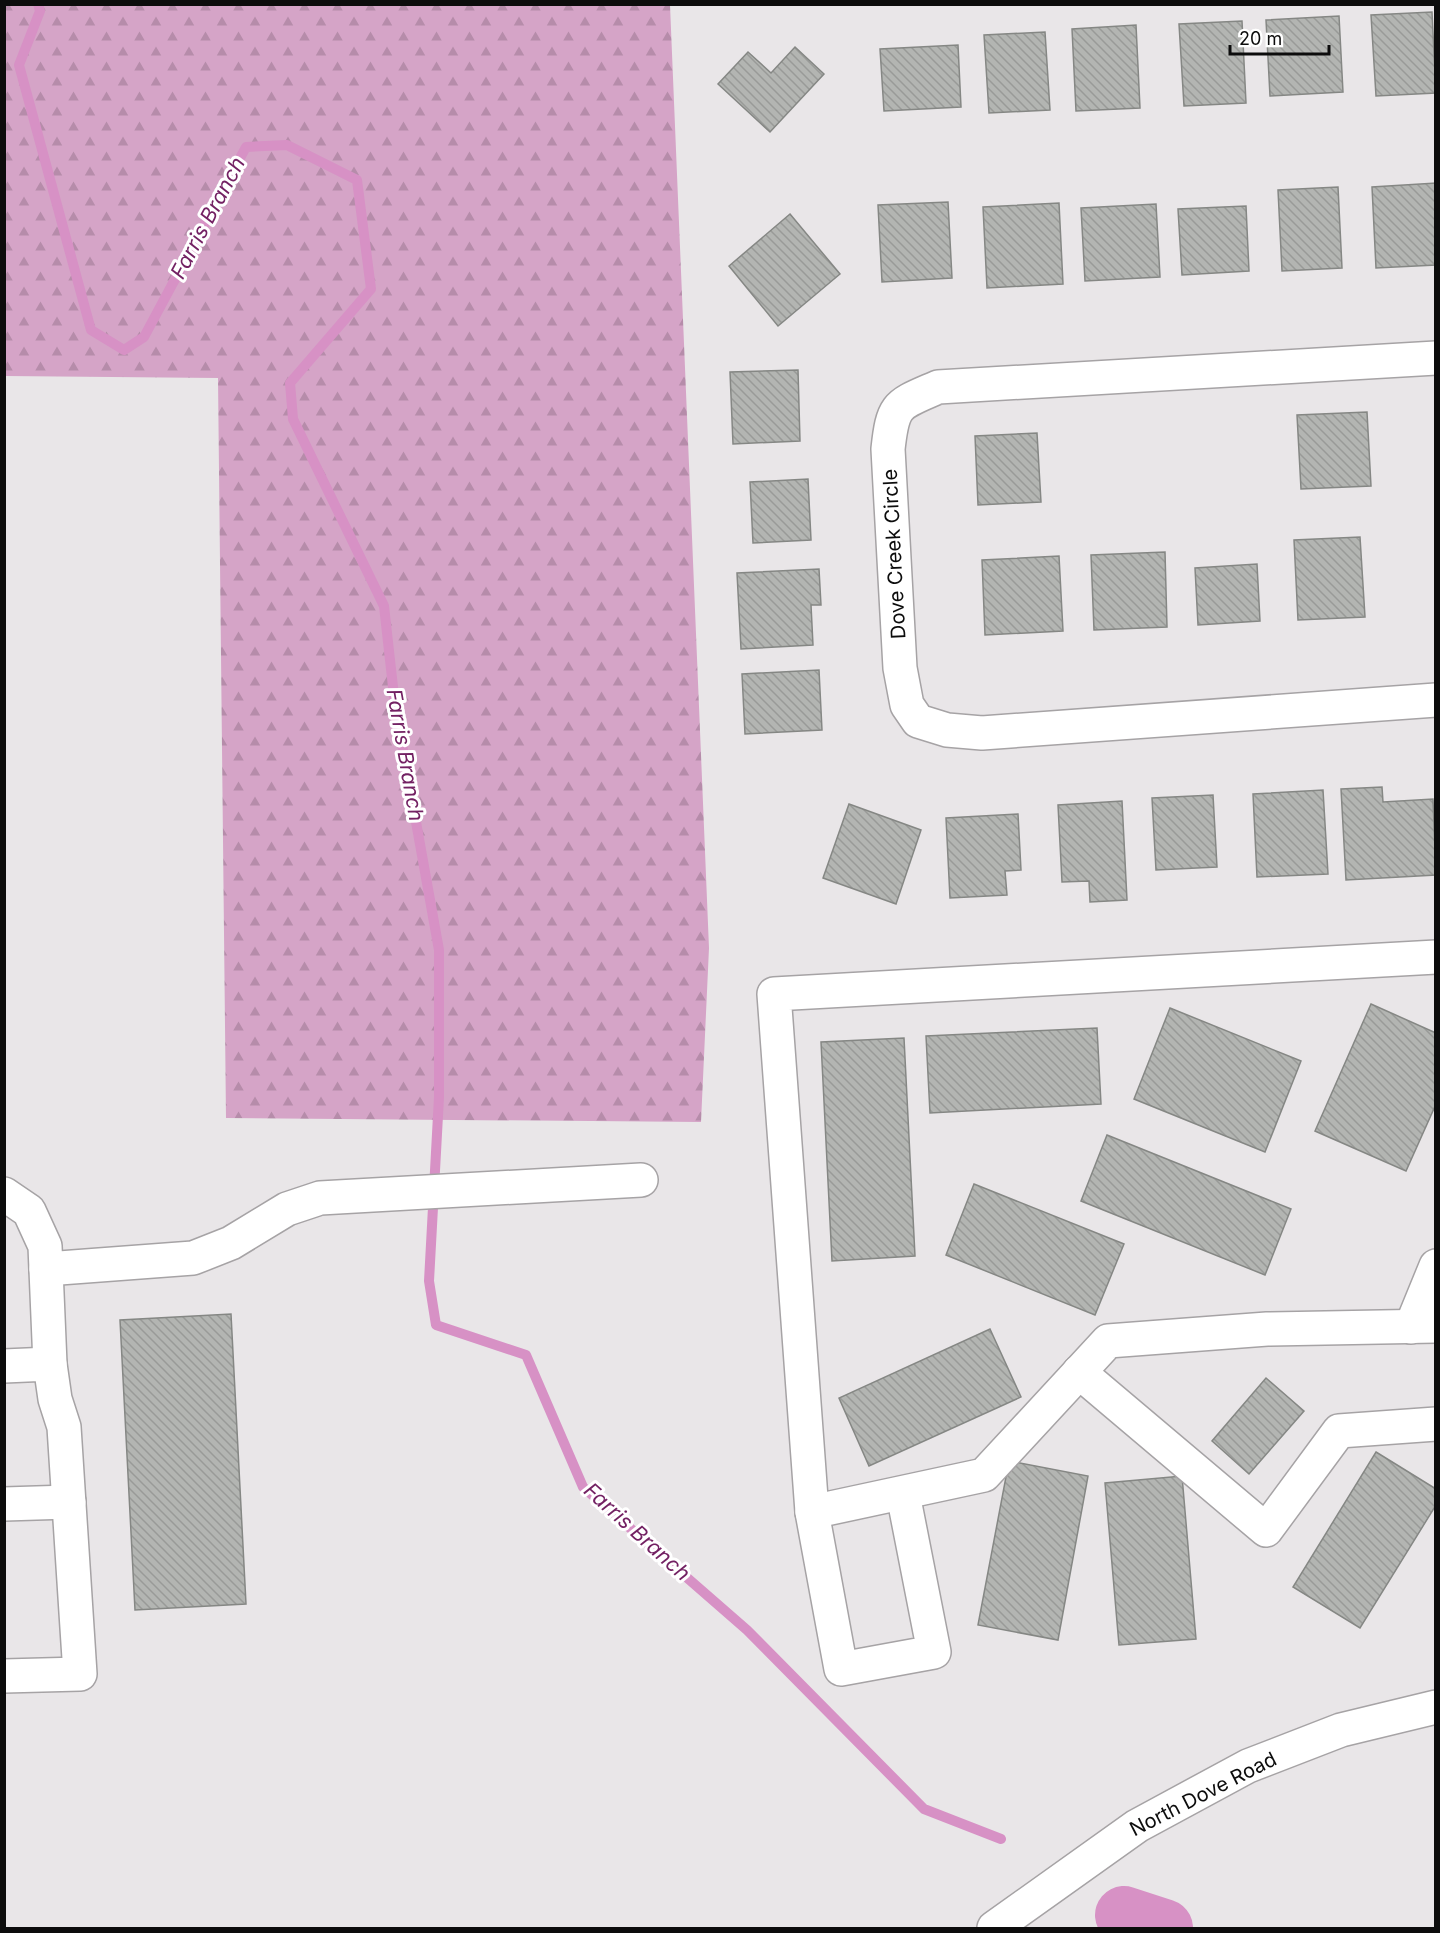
<svg xmlns="http://www.w3.org/2000/svg" width="1440" height="1933" font-family="Inter,sans-serif">
<defs>
<pattern id="forest-firs" width="22" height="20" patternUnits="userSpaceOnUse" patternTransform="scale(1.5)"><rect width="22" height="20" fill="#d5a4c7"/><path d="M5 1l3.5 6h-7zM16 11l3.5 6h-7z" fill="#b68caa"/></pattern>
<pattern id="building-back-hatch" width="6" height="6" patternUnits="userSpaceOnUse" patternTransform="scale(1.5)"><rect width="6" height="6" fill="#b3b5b2"/><path d="M-1 5l2 2M0 0l6 6M5-1l2 2" fill="none" stroke="#999a98"/></pattern>
</defs>
<rect width="100%" height="100%" fill="#e9e6e8"/>
<polygon fill="url(#forest-firs)" points="5,4 670,5 709,948 701,1122 226,1118 218,378 5,376"/>
<g fill="none" stroke-linecap="round" stroke-linejoin="round">
<polyline stroke="#d791c5" stroke-width="10" points="38,4 40,11 19,65 91,330 124,350 144,337 246,147 287,145 357,180 371,289 290,383 293,419 384,606 395,705 439,950 439,1097 429,1281 436,1325 526,1355 583,1487 747,1630 924,1809 1001,1839"/>
<polyline stroke="#d791c5" stroke-width="58" points="1124,1915 1164,1928"/>
</g>
<g fill="url(#building-back-hatch)" stroke="#858784" stroke-width="1.5">
<polygon points="1432,12 1436,93 1376,96 1371,15"/>
<polygon points="1339,16 1343,92 1270,96 1266,20"/>
<polygon points="1242,21 1246,103 1184,106 1179,24"/>
<polygon points="1136,25 1140,108 1076,111 1072,29"/>
<polygon points="1045,32 1050,110 989,113 984,35"/>
<polygon points="958,45 961,107 884,111 880,49"/>
<polygon points="795,47 824,74 770,132 718,84 748,52 771,73"/>
<polygon points="1436,183 1436,265 1376,268 1372,187"/>
<polygon points="1338,187 1342,268 1282,271 1278,190"/>
<polygon points="948,202 952,278 882,282 878,205"/>
<polygon points="1059,203 1063,284 987,288 983,207"/>
<polygon points="1156,204 1160,277 1085,281 1081,208"/>
<polygon points="1246,206 1249,271 1182,275 1178,209"/>
<polygon points="790,214 840,274 778,326 729,266"/>
<polygon points="798,370 800,441 733,444 730,372"/>
<polygon points="1367,412 1371,486 1301,489 1297,415"/>
<polygon points="1037,433 1041,502 978,505 975,436"/>
<polygon points="808,479 811,540 753,543 750,482"/>
<polygon points="1360,537 1365,617 1298,620 1294,540"/>
<polygon points="1165,552 1167,627 1094,630 1091,555"/>
<polygon points="1059,556 1063,631 985,635 982,560"/>
<polygon points="1257,564 1260,621 1198,625 1195,568"/>
<polygon points="819,569 821,605 811,605 813,645 741,649 737,573"/>
<polygon points="819,670 822,730 745,734 742,674"/>
<polygon points="1382,787 1383,802 1433,799 1436,875 1346,880 1341,789"/>
<polygon points="1323,790 1328,874 1257,877 1253,794"/>
<polygon points="1213,795 1217,867 1156,870 1152,798"/>
<polygon points="1122,801 1127,900 1090,902 1089,881 1062,882 1058,805"/>
<polygon points="849,804 921,830 896,904 823,878"/>
<polygon points="1018,814 1021,870 1005,871 1007,895 950,898 946,818"/>
<polygon points="1371,1004 1436,1033 1436,1104 1406,1171 1315,1131"/>
<polygon points="1170,1008 1301,1061 1265,1152 1134,1099"/>
<polygon points="1097,1028 1101,1104 930,1113 926,1036"/>
<polygon points="904,1038 915,1256 832,1261 821,1042"/>
<polygon points="1107,1135 1291,1209 1265,1275 1081,1201"/>
<polygon points="974,1184 1124,1244 1095,1315 946,1255"/>
<polygon points="231,1314 246,1604 135,1610 120,1320"/>
<polygon points="990,1329 1021,1397 869,1466 839,1398"/>
<polygon points="1266,1378 1304,1411 1249,1474 1212,1441"/>
<polygon points="1376,1452 1436,1489 1436,1505 1360,1628 1293,1587"/>
<polygon points="1009,1461 1088,1476 1058,1640 978,1625"/>
<polygon points="1182,1476 1196,1639 1119,1645 1105,1483"/>
</g>
<g fill="none" stroke-linecap="round" stroke-linejoin="round">
<defs>
<g id="minor">
<path d="M1436 358 938 387C897 405 893 403 888 449L900 668 907 705 918 721 947 730 982 733 1436 700"/>
<polyline points="1436,957 774,994 812,1512 984,1475 1108,1341 1267,1329 1436,1326"/>
<polyline points="4,1194 29,1211 45,1246 50,1364"/>
<polyline points="46,1269 193,1258 231,1243 287,1209 320,1198 641,1180"/>
<polyline points="1411,1327 1436,1266"/>
<polyline points="4,1366 50,1364 55,1399 64,1427 80,1674 4,1676"/>
<polyline points="1079,1372 1266,1530 1339,1431 1436,1424"/>
<polyline points="4,1504 69,1502"/>
<polyline points="812,1512 841,1669 934,1652 903,1494"/>
<polyline points="994,1928 1137,1826 1248,1766 1341,1730 1436,1707"/>
</g>
</defs>
<use href="#minor" stroke="#a6a3a5" stroke-width="36"/>
<use href="#minor" stroke="#fff" stroke-width="33"/>
</g>
<g text-anchor="middle" stroke-width="6" stroke-linejoin="round" paint-order="stroke">
<g font-size="20" fill="#0c0c0c" stroke="#fff">
<text transform="translate(894 554) rotate(-93)" y="7">Dove Creek Circle</text>
<text transform="translate(1203 1794) rotate(-27)" y="7">North Dove Road</text>
</g>
<g font-size="21" font-style="italic" fill="#732163" stroke="#fff">
<text transform="translate(208 218) rotate(-62)" y="7">Farris Branch</text>
<text transform="translate(405 755) rotate(80)" y="7">Farris Branch</text>
<text transform="translate(637 1532) rotate(42)" y="7">Farris Branch</text>
</g>
</g>
<rect width="1440" height="1933" fill="none" stroke="#0c0c0c" stroke-width="12"/>
<path d="M1230 45v9h99v-9" fill="none" stroke="#0c0c0c" stroke-width="3"/>
<text x="1239" y="45" font-size="18" fill="#0c0c0c" stroke="#ffffff" stroke-width="4.5" paint-order="stroke">20 m</text>
</svg>
